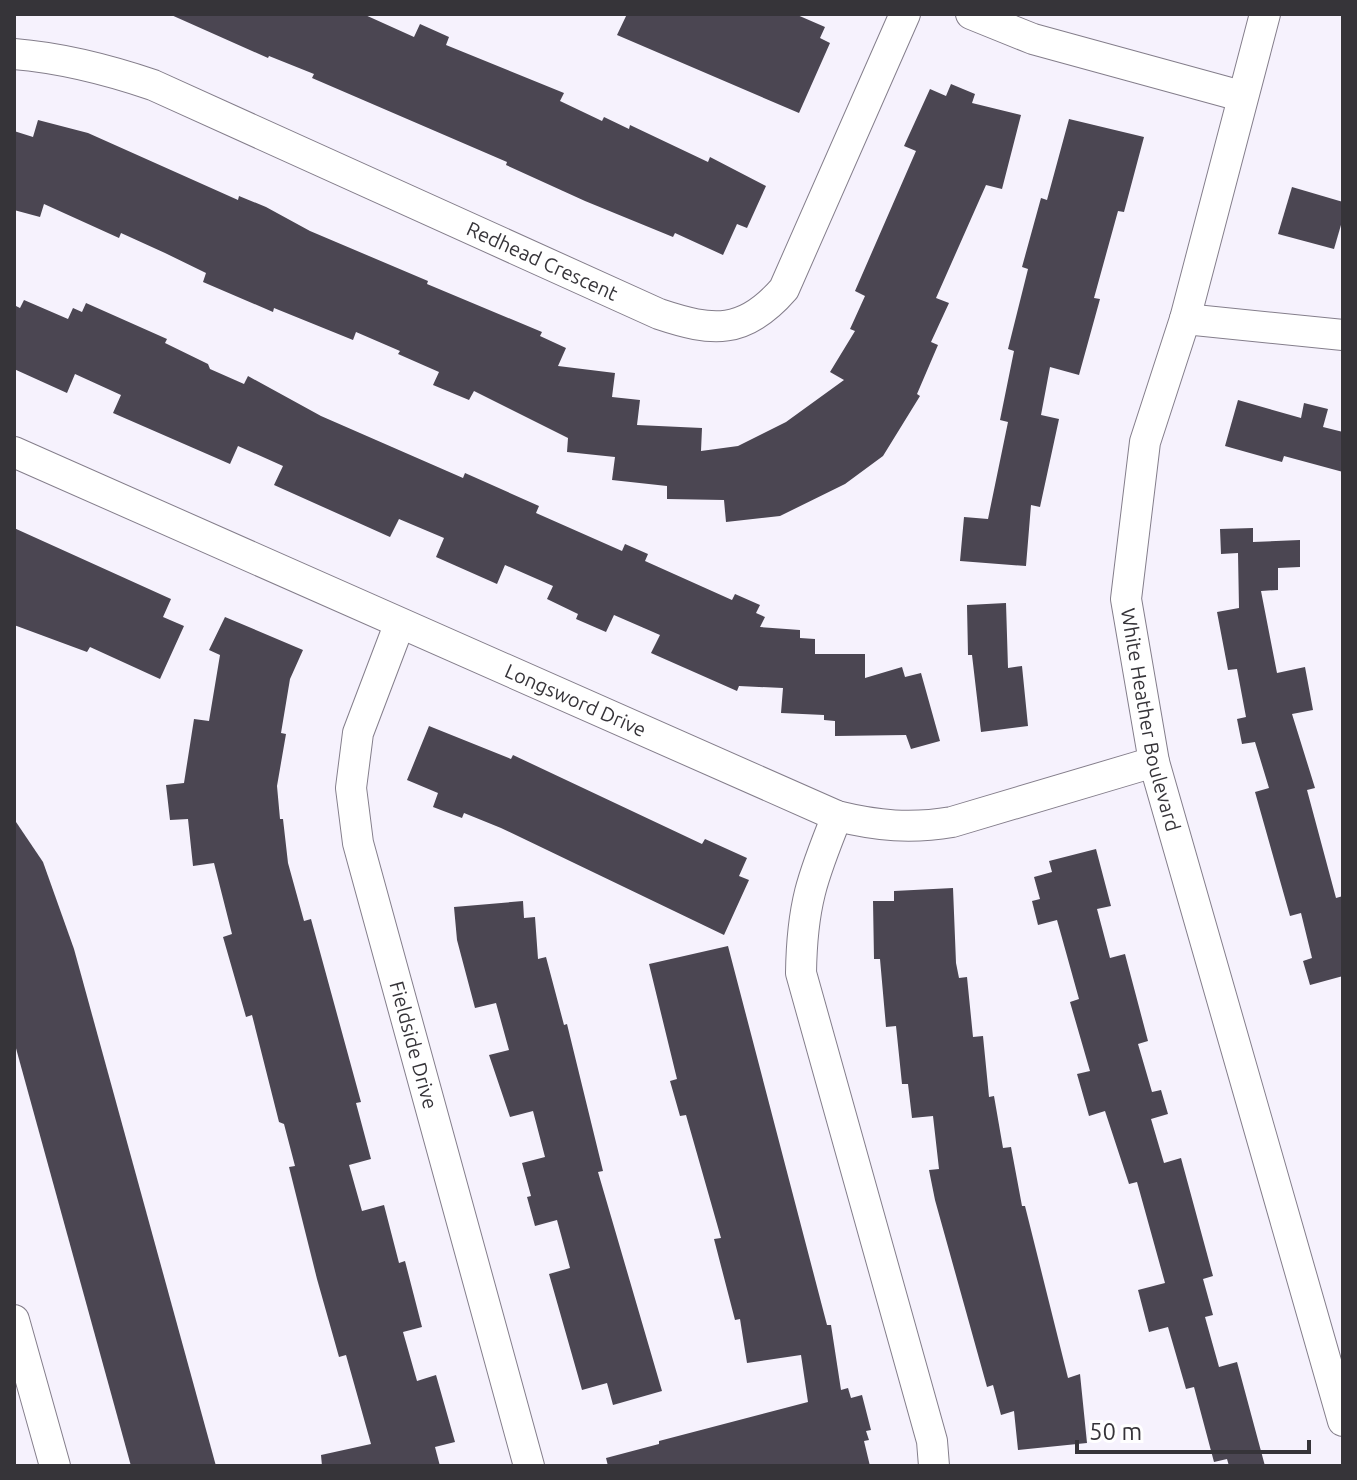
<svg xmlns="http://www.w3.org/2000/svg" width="1357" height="1480" font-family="Ubuntu,sans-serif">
<rect width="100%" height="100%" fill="#f6f2fd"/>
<g fill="#4b4652">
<polygon points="169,14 363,14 414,37 420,24 449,37 446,45 564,93 560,101 602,121 604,117 629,129 630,125 708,162 710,157 766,186 747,228 737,224 723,255 675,233 673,237 585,201 506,165 507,162 312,78 314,74 269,56 268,58"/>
<polygon points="627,14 795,14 825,27 820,38 830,43 799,113 617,35"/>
<polygon points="951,84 975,94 972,103 1021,115 1002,189 986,185 936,298 949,303 931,342 938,345 917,394 920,396 883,456 845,484 780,516 726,522 724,500 667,499 667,486 612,480 615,457 567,452 568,438 474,391 469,400 433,385 439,372 398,354 400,351 356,332 353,340 274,308 273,312 203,282 206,273 165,253 121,233 119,238 44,204 40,217 14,210 14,131 33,137 38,120 88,133 238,200 239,196 266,207 310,231 428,281 427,284 542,332 540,336 566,348 558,366 615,373 612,397 640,400 637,425 702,428 701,451 738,446 786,422 844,380 830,372 855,331 850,329 865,296 855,291 916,151 904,146 930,89 946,96"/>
<polygon points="1069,119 1144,137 1124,212 1118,211 1094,298 1100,299 1079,375 1050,367 1041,415 1059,419 1040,507 1031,505 1026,566 960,561 964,517 988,519 1008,422 1000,420 1014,351 1008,349 1028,269 1022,267 1041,198 1047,200"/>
<polygon points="1292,187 1343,202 1343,218 1334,249 1278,234"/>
<polygon points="24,300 68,319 73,308 82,312 86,303 167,339 165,343 208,364 210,369 244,384 248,376 321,416 463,478 465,473 539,506 536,513 622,551 625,544 648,554 645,561 732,600 735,594 760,605 756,613 765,617 760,627 800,630 800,638 815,639 815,654 865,654 865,678 902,667 905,677 921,673 940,741 911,749 906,735 835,736 835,721 824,720 824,715 781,713 783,688 739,686 737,691 651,653 660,635 614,615 606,632 576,619 578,614 547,599 553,586 505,565 497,584 436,557 444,538 399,519 390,537 274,485 283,466 238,446 230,464 113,413 121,395 75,374 67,393 14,369 14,305 20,308"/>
<polygon points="1238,400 1301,418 1304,403 1328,409 1323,427 1343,432 1343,472 1284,456 1282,462 1225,446"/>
<polygon points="14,528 171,599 163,617 184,626 160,679 90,647 87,652 14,625"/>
<polygon points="1253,528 1253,542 1300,540 1300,567 1278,568 1278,590 1261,591 1277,673 1305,667 1313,710 1292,714 1315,788 1307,790 1336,898 1343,896 1343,976 1310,985 1303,961 1312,958 1301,913 1290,916 1255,792 1269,788 1255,742 1242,744 1237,719 1246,717 1237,669 1228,670 1217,612 1239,608 1238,553 1221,554 1220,529"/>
<polygon points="1006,603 1008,668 1022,666 1028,726 981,732 972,655 968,655 967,605"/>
<polygon points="225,617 303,650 290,679 281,733 286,734 277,786 280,819 283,819 288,863 304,921 311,919 361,1102 356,1103 371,1159 349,1165 362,1211 384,1205 399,1263 405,1261 422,1327 403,1332 417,1381 436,1375 455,1442 435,1447 440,1466 322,1466 321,1455 371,1444 346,1355 339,1357 317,1279 289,1167 295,1166 284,1124 279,1122 252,1015 246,1017 223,937 232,934 214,863 193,866 188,819 170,820 166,785 184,783 194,719 209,721 220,655 209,650"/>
<polygon points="429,726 511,759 513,755 702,844 705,839 747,858 739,876 749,880 724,935 501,828 464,813 462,818 433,807 438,793 407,780"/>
<polygon points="14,819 43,862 74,949 216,1466 131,1466 14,1041"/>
<polygon points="1096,849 1111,906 1097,909 1110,958 1125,954 1148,1041 1138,1044 1152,1092 1161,1090 1168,1114 1151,1119 1164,1163 1181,1158 1213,1276 1203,1279 1213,1315 1205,1317 1219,1367 1237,1362 1265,1466 1229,1466 1227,1459 1214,1462 1194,1387 1186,1389 1168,1327 1149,1332 1138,1290 1165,1283 1137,1182 1129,1184 1105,1111 1089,1116 1077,1074 1090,1071 1070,1002 1079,999 1057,920 1038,925 1032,901 1040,899 1034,877 1052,872 1049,861"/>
<polygon points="953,888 956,963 959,978 967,977 973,1037 983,1036 989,1097 994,1096 1003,1148 1011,1147 1022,1206 1025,1206 1068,1378 1080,1374 1087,1443 1018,1450 1014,1411 1001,1415 993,1385 987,1387 935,1200 929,1170 939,1169 933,1116 912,1118 908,1084 902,1084 896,1026 886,1027 880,959 874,959 873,901 894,901 894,891"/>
<polygon points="523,901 524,918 535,917 538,959 546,957 564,1025 567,1024 603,1171 598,1172 662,1391 613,1405 607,1383 582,1390 549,1274 570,1268 557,1220 535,1226 527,1197 531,1196 522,1163 545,1157 533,1111 510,1117 489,1055 509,1050 496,1003 475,1008 457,940 454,907"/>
<polygon points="728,946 827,1325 831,1325 841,1390 848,1388 851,1398 862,1395 871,1430 866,1431 869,1440 864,1441 870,1466 608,1466 606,1458 659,1444 659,1441 808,1402 801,1355 747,1363 740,1319 735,1320 714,1239 721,1238 686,1115 680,1116 670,1081 677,1079 649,964"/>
</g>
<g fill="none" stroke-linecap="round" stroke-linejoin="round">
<defs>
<g id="minor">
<polyline points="971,14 1033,39 1241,96"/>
<path id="s1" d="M1265 14 1185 319 1145 442 1126 599 1154 762 1343 1421"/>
<path id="s2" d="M14 54C63 58 106 69 153 85L659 314C713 332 744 335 784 289L905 14"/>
<polyline points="1185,319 1343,335"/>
<path id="s3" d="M14 452 837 816C878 826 911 829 952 822L1154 762"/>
<path id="s4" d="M399 625 358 733 351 788 358 843 529 1466"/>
<path d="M837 816C812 878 802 905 801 973L932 1441 934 1466"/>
<polyline points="14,1320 55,1466"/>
</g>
</defs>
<use href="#minor" stroke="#847e8b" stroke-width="32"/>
<use href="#minor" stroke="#fff" stroke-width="30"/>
</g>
<g text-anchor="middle" stroke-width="8" stroke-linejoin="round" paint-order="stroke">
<g font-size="20" fill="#363439" stroke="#fff">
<text dy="7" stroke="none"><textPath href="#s2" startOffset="570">Redhead Crescent</textPath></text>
<text dy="7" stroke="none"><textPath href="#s3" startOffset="614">Longsword Drive</textPath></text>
<text dy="7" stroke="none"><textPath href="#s1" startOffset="726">White Heather Boulevard</textPath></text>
<text dy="7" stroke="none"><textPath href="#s4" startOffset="436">Fieldside Drive</textPath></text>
</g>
</g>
<rect width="1357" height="1480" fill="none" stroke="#363439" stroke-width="32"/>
<path d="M1077 1440v12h232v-12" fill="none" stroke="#363439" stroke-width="4"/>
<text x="1089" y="1440" font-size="24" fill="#363439" stroke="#ffffff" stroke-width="6" paint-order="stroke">50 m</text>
</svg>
